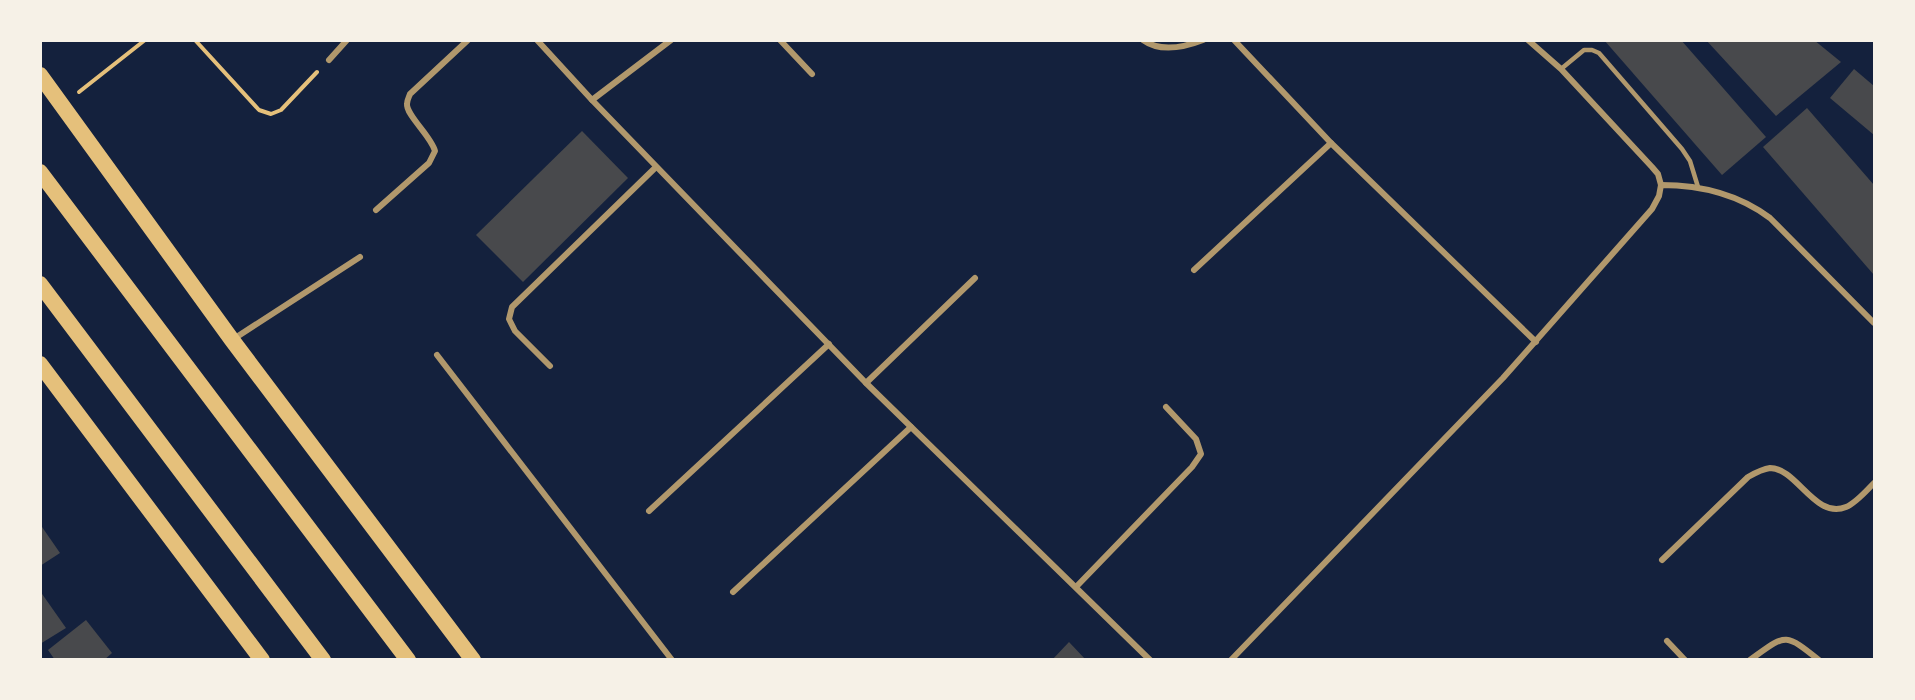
<svg xmlns="http://www.w3.org/2000/svg" width="1915" height="700" font-family="'Noto Sans',sans-serif">
<rect width="100%" height="100%" fill="#14213d"/>
<g fill="#48494c">
<polygon points="1604,40 1681,40 1766,137 1722,175"/>
<polygon points="1706,40 1814,40 1841,62 1776,116"/>
<polygon points="1854,69 1874,86 1874,135 1830,98"/>
<polygon points="1807,108 1874,185 1874,275 1763,147"/>
<polygon points="582,131 628,178 523,282 476,235"/>
<polygon points="40,524 60,553 40,566"/>
<polygon points="40,591 66,628 40,644"/>
<polygon points="86,620 112,653 104,660 55,660 48,650"/>
<polygon points="1069,642 1086,660 1052,660"/>
</g>
<g fill="none" stroke-linecap="round" stroke-linejoin="round">
<g stroke="#e5c07b" stroke-width="4">
<polyline points="195,40 259,110 271,114 281,110 317,72"/>
<polyline points="79,92 145,40"/>
</g>
<polyline stroke="#b1986c" stroke-width="4.5" points="1561,69 1584,50 1592,50 1599,53 1682,149 1690,161 1698,187"/>
<g stroke="#b1986c" stroke-width="6">
<polyline points="537,40 592,100 866,383 1150,660"/>
<polyline points="780,40 812,74"/>
<path d="M1143 40C1161 53 1185 47 1203 40"/>
<polyline points="1234,40 1331,143 1536,342"/>
<polyline points="1528,40 1561,69 1652,167 1658,174 1661,185"/>
<polyline points="329,60 347,40"/>
<polyline points="592,100 671,40"/>
<path d="M376 210 429 163 435 151C431 136 406 115 407 104 407 100 409 97 410 94L468 40"/>
<polyline points="1194,270 1331,143"/>
<polyline points="232,340 360,257"/>
<polyline points="437,355 672,660"/>
<polyline points="550,366 515,331 509,319 512,307 656,167"/>
<polyline points="866,383 975,278"/>
<polyline points="649,511 829,344"/>
<path d="M1662 560 1748 477C1755 473 1762 469 1770 468 1797 468 1815 520 1846 507 1856 503 1866 491 1874 483"/>
<polyline points="1076,587 1192,467 1201,454 1196,439 1166,407"/>
<polyline points="733,592 911,427"/>
<polyline points="1667,641 1685,660"/>
<path d="M1231 660 1503 378 1652 209 1659 196 1661 185C1700 185 1738 194 1770 218L1874 323"/>
<path d="M1750 660C1786 634 1784 632 1819 660"/>
</g>
<g stroke="#e5c07b" stroke-width="16">
<polyline points="40,75 232,340 473,660"/>
<polyline points="40,172 408,660"/>
<polyline points="40,284 323,660"/>
<polyline points="40,364 262,660"/>
</g>
</g>
<rect width="1915" height="700" fill="none" stroke="#f6f1e7" stroke-width="84"/>
</svg>
